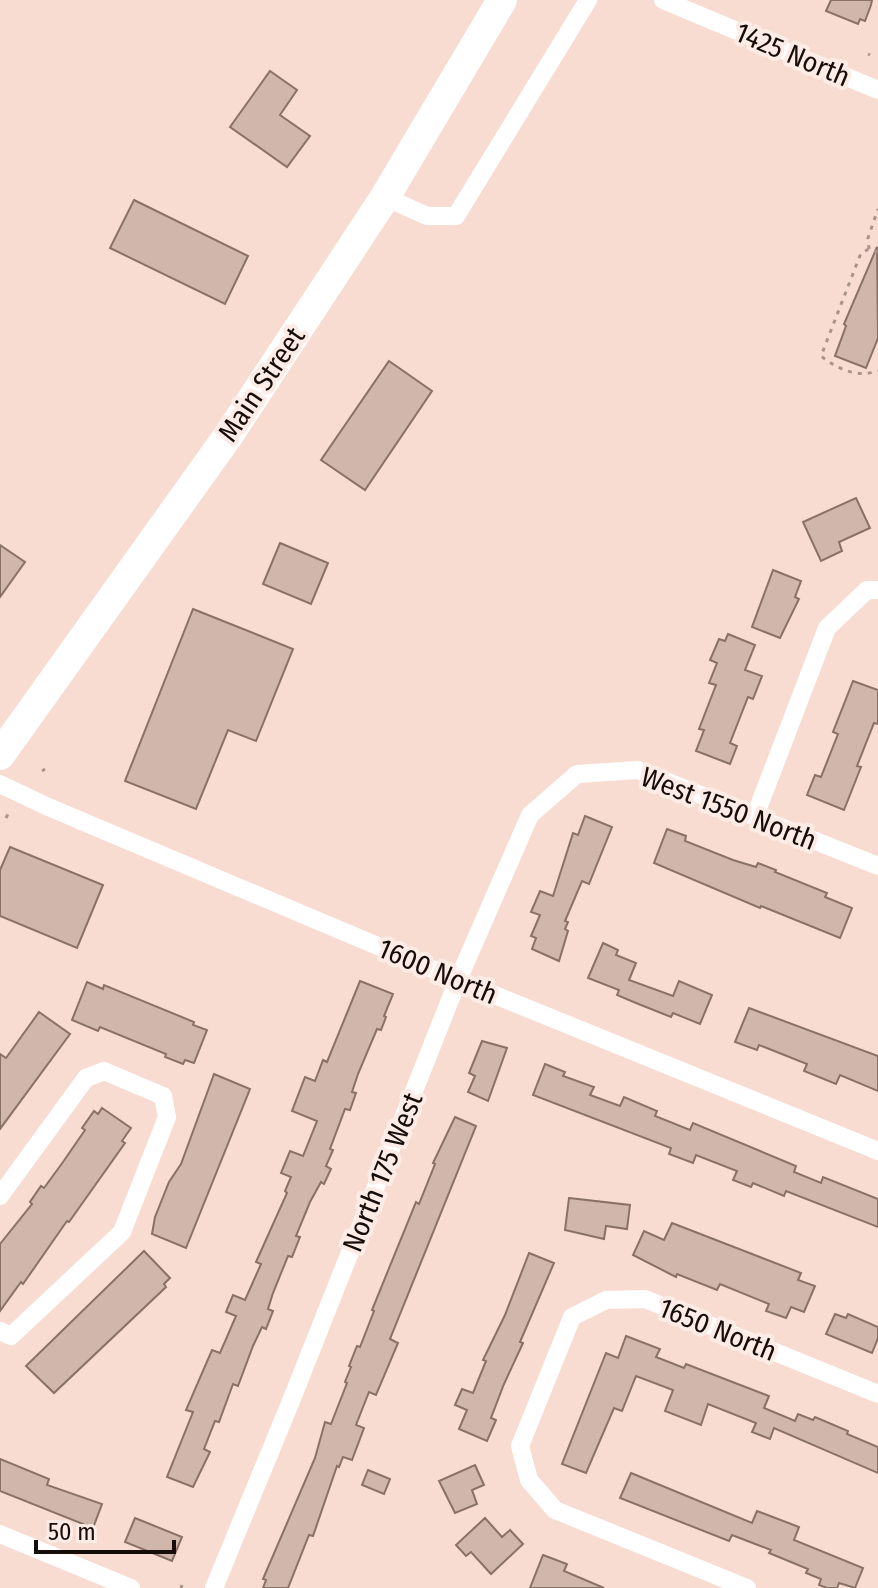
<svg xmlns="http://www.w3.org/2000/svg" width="878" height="1588" font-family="'Fira Sans Condensed',sans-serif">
<rect width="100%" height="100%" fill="#f8dcd2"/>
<g fill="#d1b6ab" stroke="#8a7168" stroke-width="2">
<polygon points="831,0 872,0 871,5 865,21 860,19 858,24 826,11"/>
<polygon points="270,71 297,90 280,115 310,136 287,167 230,127"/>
<polygon points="134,200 248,256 225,304 110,248"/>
<polygon points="877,247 878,338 866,368 835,356 846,326 844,324"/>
<polygon points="389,361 432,391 365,490 321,460"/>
<polygon points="856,498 870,528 839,542 842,551 821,561 803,522"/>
<polygon points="280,543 328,563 311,604 263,584"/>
<polygon points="0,545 25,562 0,597"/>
<polygon points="773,570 801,581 795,597 799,599 780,638 752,627"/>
<polygon points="193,609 293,649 256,741 228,730 196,809 125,781"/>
<polygon points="728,634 755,645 745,670 762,676 753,699 748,697 730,743 737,746 730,764 696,751 704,730 699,729 716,685 709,683 717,663 710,660 719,639 725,641"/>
<polygon points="853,681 878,690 878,724 874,723 857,766 861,767 844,810 807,795 815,775 821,777 838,734 833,732"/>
<polygon points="585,816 612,827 589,884 582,881 565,921 568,922 565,929 568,931 559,961 532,949 536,938 531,936 540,915 531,912 540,891 553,896 573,833 578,835"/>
<polygon points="667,829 686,836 685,841 733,860 756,867 758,863 776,870 775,872 827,893 825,897 852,908 840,938 761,906 760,908 654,863"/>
<polygon points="10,847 103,885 77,948 0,916 0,870"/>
<polygon points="603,943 618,950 616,955 636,963 629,980 673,996 679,981 712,995 700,1024 673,1013 671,1017 636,1003 617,995 619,990 588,978"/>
<polygon points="360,981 393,994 384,1016 386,1017 381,1030 377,1029 358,1074 352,1092 356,1093 350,1110 345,1109 330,1149 333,1150 326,1166 331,1169 324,1184 321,1182 310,1202 296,1236 300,1237 292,1257 288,1256 273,1293 268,1309 273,1311 266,1329 262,1327 253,1346 238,1386 233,1384 219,1422 215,1421 204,1449 210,1452 193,1487 167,1477 193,1412 186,1410 212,1350 220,1353 236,1316 226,1312 233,1295 245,1300 261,1264 256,1262 287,1193 285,1191 291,1177 281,1173 290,1151 303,1156 317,1121 292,1111 305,1077 315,1081 323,1060 327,1062"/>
<polygon points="87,982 103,989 104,985 194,1022 193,1025 207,1030 194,1063 185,1060 183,1064 165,1057 166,1054 100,1027 98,1031 72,1020"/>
<polygon points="749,1008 878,1056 878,1091 840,1075 836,1084 804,1071 807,1064 759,1045 757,1050 735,1042"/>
<polygon points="39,1012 70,1034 0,1129 0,1054 6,1058"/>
<polygon points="482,1041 507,1048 488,1101 468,1092 475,1076 469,1073"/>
<polygon points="545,1064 565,1072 563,1076 594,1087 590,1095 620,1106 624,1097 657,1111 655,1116 690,1130 693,1123 796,1166 794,1172 821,1183 823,1177 878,1199 878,1227 786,1191 784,1196 753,1183 751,1187 733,1180 737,1171 696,1155 693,1163 669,1154 671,1148 533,1095"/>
<polygon points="214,1074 250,1089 186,1248 152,1234 155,1217 169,1182 181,1164"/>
<polygon points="102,1108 131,1128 122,1141 125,1143 69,1222 67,1221 23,1284 21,1282 0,1311 0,1244 32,1204 30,1202 41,1186 44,1188 63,1162 85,1130 82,1128 94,1111 98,1114"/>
<polygon points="455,1117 476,1126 390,1339 398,1343 376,1395 369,1392 356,1425 364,1428 352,1460 343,1457 339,1467 337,1466 313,1536 309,1535 288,1588 263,1588 266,1580 263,1579 315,1458 325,1422 331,1424 347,1383 345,1382 351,1367 349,1366 357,1346 360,1347 374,1311 372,1310 416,1202 419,1204 435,1164 433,1163"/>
<polygon points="569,1198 630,1205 627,1229 606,1226 604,1239 565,1230"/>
<polygon points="672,1223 801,1273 798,1280 815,1286 804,1312 791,1307 786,1318 766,1311 769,1304 720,1284 717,1290 677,1274 676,1277 633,1255 644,1231 664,1240"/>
<polygon points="144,1251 170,1278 164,1284 166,1287 54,1393 26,1366"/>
<polygon points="529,1253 554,1263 520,1342 523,1343 504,1384 491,1418 496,1420 487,1441 459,1429 467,1410 455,1405 462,1389 473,1393 486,1361 483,1360 505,1315"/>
<polygon points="835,1314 846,1318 848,1314 878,1327 878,1338 872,1353 826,1334"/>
<polygon points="626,1336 660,1349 656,1357 684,1368 686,1364 769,1396 764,1408 795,1421 798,1414 813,1420 815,1417 848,1431 847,1434 878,1447 878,1473 774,1428 770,1439 752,1432 756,1423 708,1404 701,1425 665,1411 673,1390 636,1376 622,1411 614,1408 586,1473 562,1464 606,1353 618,1358"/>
<polygon points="0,1459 49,1479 47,1485 102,1504 93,1528 0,1491"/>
<polygon points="475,1465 484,1485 472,1490 477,1504 455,1513 439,1481"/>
<polygon points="368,1470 390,1479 384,1494 362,1485"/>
<polygon points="631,1473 752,1523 757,1511 799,1527 794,1540 863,1568 855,1588 839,1583 837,1588 827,1588 819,1585 821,1579 806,1573 808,1569 769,1553 771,1550 732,1535 729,1541 620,1498"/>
<polygon points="135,1518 182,1537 172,1561 125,1542"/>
<polygon points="485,1518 502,1537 510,1530 523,1544 491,1574 471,1552 466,1556 456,1545"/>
<polygon points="543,1555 567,1564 564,1571 604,1588 530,1588"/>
</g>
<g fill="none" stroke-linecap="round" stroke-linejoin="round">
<g stroke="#a9948c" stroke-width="3" stroke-dasharray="4 6" stroke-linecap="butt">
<polyline points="868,54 870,55"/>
<polyline points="869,249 868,238 878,209"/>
<path d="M878 252 869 249 861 253 821 356C837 369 857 378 878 371"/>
<polyline points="42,771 45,769"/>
<polyline points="6,818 8,814"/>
<polyline points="180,1586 183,1587"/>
</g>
<g stroke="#fff" stroke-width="18">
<polyline points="663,0 878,90"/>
<polyline points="385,197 427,216 456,216 588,0"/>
<polyline points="0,784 46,806 458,980 878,1151"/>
<polyline points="755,816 827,628 867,590 878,590"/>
<polyline points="0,1196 86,1078 104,1071 163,1096 167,1117 122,1232 11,1336 0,1331"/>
<polyline points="0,1534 131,1588"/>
<polyline points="214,1588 291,1401 458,980 530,815 577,774 638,770 878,866"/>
<polyline points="747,1588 555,1510 529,1480 520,1446 572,1317 606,1300 645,1299 878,1394"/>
</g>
<polyline stroke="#fff" stroke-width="30" points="0,755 228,436 385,197 502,0"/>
</g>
<g text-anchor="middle" stroke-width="8" stroke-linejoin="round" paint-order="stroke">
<g font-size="28" fill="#160d0a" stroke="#fdece6">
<text transform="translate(793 54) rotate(23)" y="10">1425 North</text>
<text transform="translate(261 384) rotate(-56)" y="10">Main Street</text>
<text transform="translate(729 808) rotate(21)" y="10">West 1550 North</text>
<text transform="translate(438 971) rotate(23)" y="10">1600 North</text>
<text transform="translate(382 1172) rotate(-68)" y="10">North 175 West</text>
<text transform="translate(718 1329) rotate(22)" y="10">1650 North</text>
</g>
</g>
<path d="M36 1540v12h138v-12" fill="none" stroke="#160d0a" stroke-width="4"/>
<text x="48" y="1540" font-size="24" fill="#160d0a" stroke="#fdece6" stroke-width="6" paint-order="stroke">50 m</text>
</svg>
